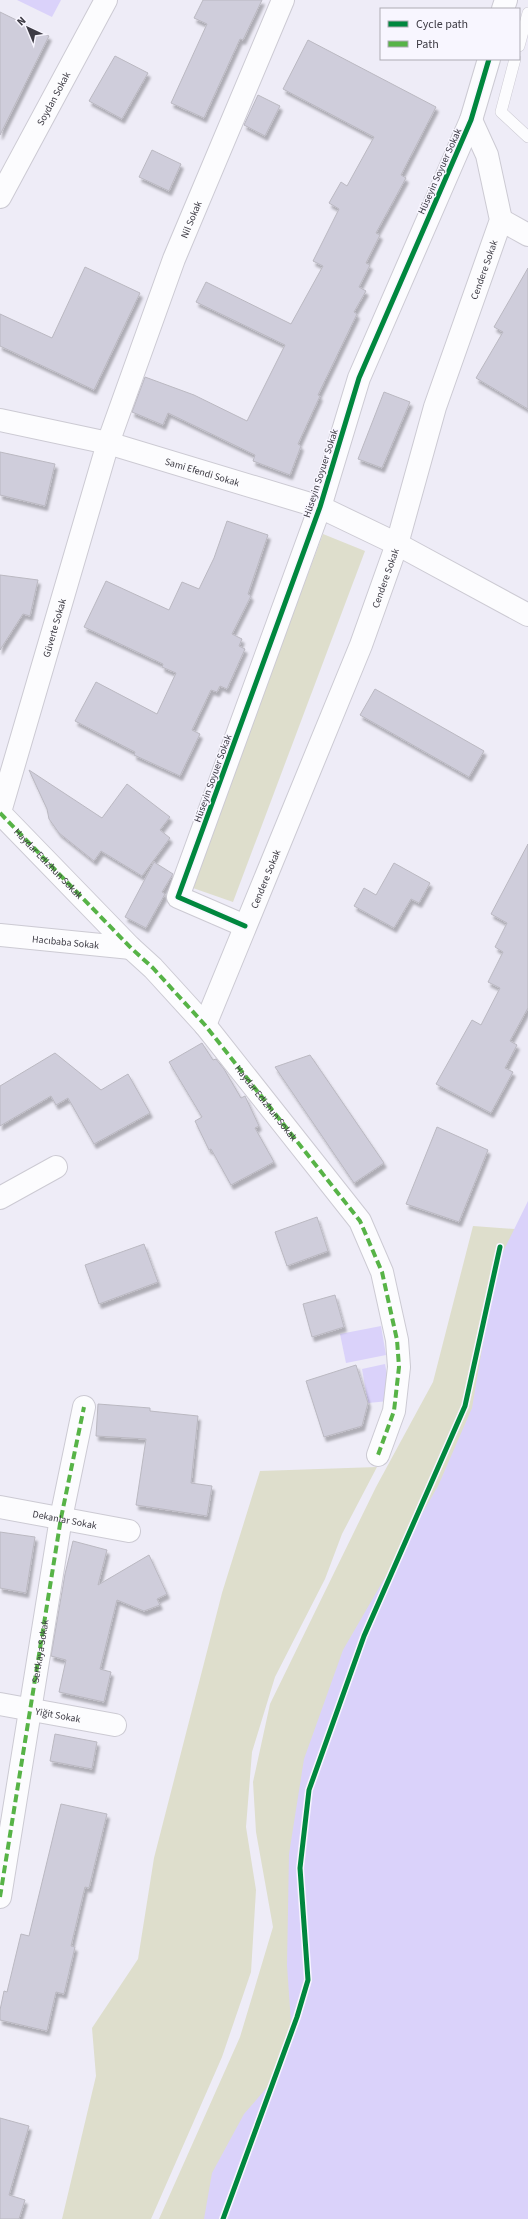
<svg xmlns="http://www.w3.org/2000/svg" width="528" height="2219" font-family="'Source Sans 3',sans-serif">
<defs>
<filter id="shadow"><feDropShadow dx="2.5" dy="4.5" stdDeviation="1" flood-color="#0004"/></filter>
</defs>
<rect width="100%" height="100%" fill="#eeecf7"/>
<g fill="#dedecc">
<polygon points="323,534 365,551 233,902 190,887"/>
<polygon points="473,1226 528,1230 241,2219 159,2219 240,2037 273,1927 256,1832 253,1782 270,1704 376,1487 433,1382"/>
<polygon points="377,1467 342,1534 325,1579 275,1677 252,1752 246,1827 256,1890 251,1972 222,2057 151,2219 62,2219 96,2076 92,2028 138,1959 154,1858 222,1593 260,1471"/>
</g>
<g fill="#dad2fa">
<polygon points="17,0 61,0 52,17"/>
<polygon points="528,1201 528,2219 204,2219 212,2173 244,2114 276,2077 291,2023 287,1965 289,1854 304,1759 343,1650 438,1486 472,1408 496,1266"/>
<polygon points="381,1326 386,1355 346,1363 340,1334"/>
<polygon points="385,1364 389,1385 389,1401 368,1403 362,1369"/>
</g>
<g fill="#cfcddb" stroke="#bab8c1" filter="url(#shadow)">
<polygon points="203,0 262,0 243,40 240,39 204,118 171,103 207,24 194,18"/>
<polygon points="0,12 49,36 0,135"/>
<polygon points="308,40 436,107 401,175 406,178 376,233 380,235 366,263 370,265 359,287 366,291 354,312 357,314 318,395 320,396 298,444 301,446 290,475 253,461 255,455 168,413 163,425 132,412 145,377 194,395 247,421 285,345 196,302 206,282 291,324 323,266 313,261 339,209 329,203 341,182 347,186 374,137 283,89"/>
<polygon points="115,56 148,73 122,119 89,101"/>
<polygon points="258,95 280,106 265,136 244,125"/>
<polygon points="152,150 181,164 169,191 139,177"/>
<polygon points="85,267 140,293 94,390 0,346 0,314 52,338"/>
<polygon points="528,268 528,409 476,378 503,332 494,327"/>
<polygon points="384,392 410,402 382,468 358,459"/>
<polygon points="0,452 55,464 45,506 0,495"/>
<polygon points="227,521 268,535 248,594 251,596 232,634 242,639 239,646 245,649 227,689 220,686 217,692 211,690 192,730 200,734 180,776 134,755 135,752 75,721 96,682 157,714 176,673 162,667 163,664 84,627 106,581 169,610 182,582 199,589 214,558"/>
<polygon points="0,575 38,580 30,616 23,614 0,650"/>
<polygon points="375,689 484,751 469,777 360,715"/>
<polygon points="29,770 102,818 127,784 170,817 160,830 170,838 142,876 101,851 94,861 59,833 49,819 47,809"/>
<polygon points="528,844 528,1008 510,1041 517,1045 505,1068 513,1072 491,1113 436,1084 472,1020 481,1025 500,988 488,982 503,952 495,947 507,923 491,914"/>
<polygon points="154,862 173,874 162,892 165,894 146,928 125,917"/>
<polygon points="394,863 430,883 419,903 411,899 394,928 354,906 364,888 376,895"/>
<polygon points="202,1043 213,1060 216,1059 224,1069 241,1098 245,1096 259,1126 255,1128 274,1162 231,1185 211,1149 209,1150 195,1121 202,1117 169,1062"/>
<polygon points="55,1053 101,1090 128,1074 150,1113 94,1144 68,1098 56,1105 51,1096 0,1126 0,1086"/>
<polygon points="310,1055 384,1163 354,1183 275,1067"/>
<polygon points="437,1127 488,1150 459,1222 406,1204"/>
<polygon points="317,1217 328,1251 287,1266 275,1232"/>
<polygon points="144,1244 158,1282 99,1304 85,1265"/>
<polygon points="335,1295 344,1327 312,1337 303,1304"/>
<polygon points="356,1365 368,1403 362,1426 324,1437 306,1381"/>
<polygon points="98,1404 150,1408 150,1411 198,1416 191,1483 212,1486 207,1516 136,1505 146,1439 96,1436"/>
<polygon points="0,1532 35,1537 26,1593 0,1588"/>
<polygon points="73,1541 107,1550 98,1585 149,1555 167,1594 157,1599 160,1605 144,1611 117,1600 100,1669 111,1672 104,1702 59,1692 66,1660 51,1656 65,1574"/>
<polygon points="55,1734 97,1742 92,1769 50,1761"/>
<polygon points="61,1804 107,1814 89,1888 85,1887 71,1946 75,1947 64,1994 56,1992 47,2031 0,2020 0,2010 4,1991 7,1992 21,1934 29,1936"/>
<polygon points="0,2118 29,2126 9,2195 25,2200 19,2219 0,2219"/>
</g>
<g fill="none" stroke-linecap="round" stroke-linejoin="round">
<defs>
<g id="service">
<polyline points="519,46 528,13"/>
<polyline points="515,59 501,112 528,137"/>
</g>
<g id="minor">
<polyline points="503,9 506,0"/>
<path id="s1" d="M0 197 106 0"/>
<polyline points="501,220 528,235"/>
<path id="s2" d="M0 420 108 443 320 507 397 544 528 615"/>
<path id="s3" d="M0 812 108 443 174 259 283 0"/>
<polyline points="0,813 131,948 153,968 205,1025 360,1221 382,1272 397,1340 399,1367 394,1411 378,1455"/>
<polyline points="245,926 178,897 320,507 359,378 471,120 489,59"/>
<path id="s4" d="M0 935 131 948"/>
<path id="s5" d="M205 1025 361 645 397 544 435 407 501 220 487 155 471 120"/>
<polyline points="0,1198 56,1167"/>
<path id="s6" d="M0 1507 129 1531"/>
<path id="s7" d="M0 1704 115 1725"/>
<polyline points="0,1897 61,1518 84,1407"/>
</g>
</defs>
<use href="#service" stroke="#cccad3" stroke-width="12"/>
<use href="#minor" stroke="#cccad3" stroke-width="24"/>
<use href="#service" stroke="#fcfcfe" stroke-width="11"/>
<use href="#minor" stroke="#fcfcfe" stroke-width="22"/>
<g stroke="#57b347" stroke-width="4" stroke-dasharray="8 4" stroke-linecap="butt">
<path id="s8" d="M0 813 131 948 153 968 205 1025 360 1221 382 1272 397 1340 399 1367 394 1411 378 1455"/>
<path id="s9" d="M0 1897 61 1518 84 1407"/>
</g>
<defs>
<g id="cycleway">
<polyline points="245,926 178,897 320,507 359,378 471,120 489,59"/>
<polyline points="223,2219 297,2017 308,1980 300,1868 309,1790 364,1636 465,1406 500,1247"/>
</g>
</defs>
<use href="#cycleway" stroke="#f8f6ff" stroke-width="8"/>
<use href="#cycleway" stroke="#00873e" stroke-width="5"/>
</g>
<g text-anchor="middle" stroke-width="3" stroke-linejoin="round" paint-order="stroke">
<g font-size="10" fill="#3d3b44" stroke="#f8f6ff">
<text dy="4" stroke="none"><textPath href="#s1" startOffset="112">Soydan Sokak</textPath></text>
<text transform="translate(439 171) rotate(-66)" y="4">Hüseyin Soyuer Sokak</text>
<text dy="4" stroke="none"><textPath href="#s3" startOffset="623">Nil Sokak</textPath></text>
<text dy="4" stroke="none"><textPath href="#s5" startOffset="806">Cendere Sokak</textPath></text>
<text dy="4" stroke="none"><textPath href="#s2" startOffset="209">Sami Efendi Sokak</textPath></text>
<text transform="translate(320 473) rotate(-72)" y="4">Hüseyin Soyuer Sokak</text>
<text dy="4" stroke="none"><textPath href="#s5" startOffset="482">Cendere Sokak</textPath></text>
<text dy="4" stroke="none"><textPath href="#s3" startOffset="192">Güverte Sokak</textPath></text>
<text transform="translate(212 778) rotate(-70)" y="4">Hüseyin Soyuer Sokak</text>
<text dy="4" stroke="none"><textPath href="#s8" startOffset="70">Haydar Edizhun Sokak</textPath></text>
<text dy="4" stroke="none"><textPath href="#s5" startOffset="158">Cendere Sokak</textPath></text>
<text dy="4" stroke="none"><textPath href="#s4" startOffset="66">Hacıbaba Sokak</textPath></text>
<text dy="4" stroke="none"><textPath href="#s8" startOffset="394">Haydar Edizhun Sokak</textPath></text>
<text dy="4" stroke="none"><textPath href="#s6" startOffset="66">Dekanlar Sokak</textPath></text>
<text dy="4" stroke="none"><textPath href="#s9" startOffset="249">Sertkaya Sokak</textPath></text>
<text dy="4" stroke="none"><textPath href="#s7" startOffset="59">Yiğit Sokak</textPath></text>
</g>
</g>
<rect x="380" y="8" width="140" height="52" fill="#f8f6ff" stroke="#adabb4"/>
<rect x="388" y="21" width="20" height="6" fill="#00873e" stroke="#adabb4"/>
<text x="416" y="28" font-size="12" fill="#3d3b44">Cycle path</text>
<rect x="388" y="41" width="20" height="6" fill="#57b347" stroke="#adabb4"/>
<text x="416" y="48" font-size="12" fill="#3d3b44">Path</text>
<g transform="translate(28 28) rotate(316)" stroke="#f8f6ff" stroke-width="3" paint-order="stroke">
<path d="M0-3L7 15L0 10L-7 15Z" fill="#3d3b44"/>
<text y="-6" font-size="11" font-weight="bold" text-anchor="middle" fill="#3d3b44">N</text>
</g>
</svg>
